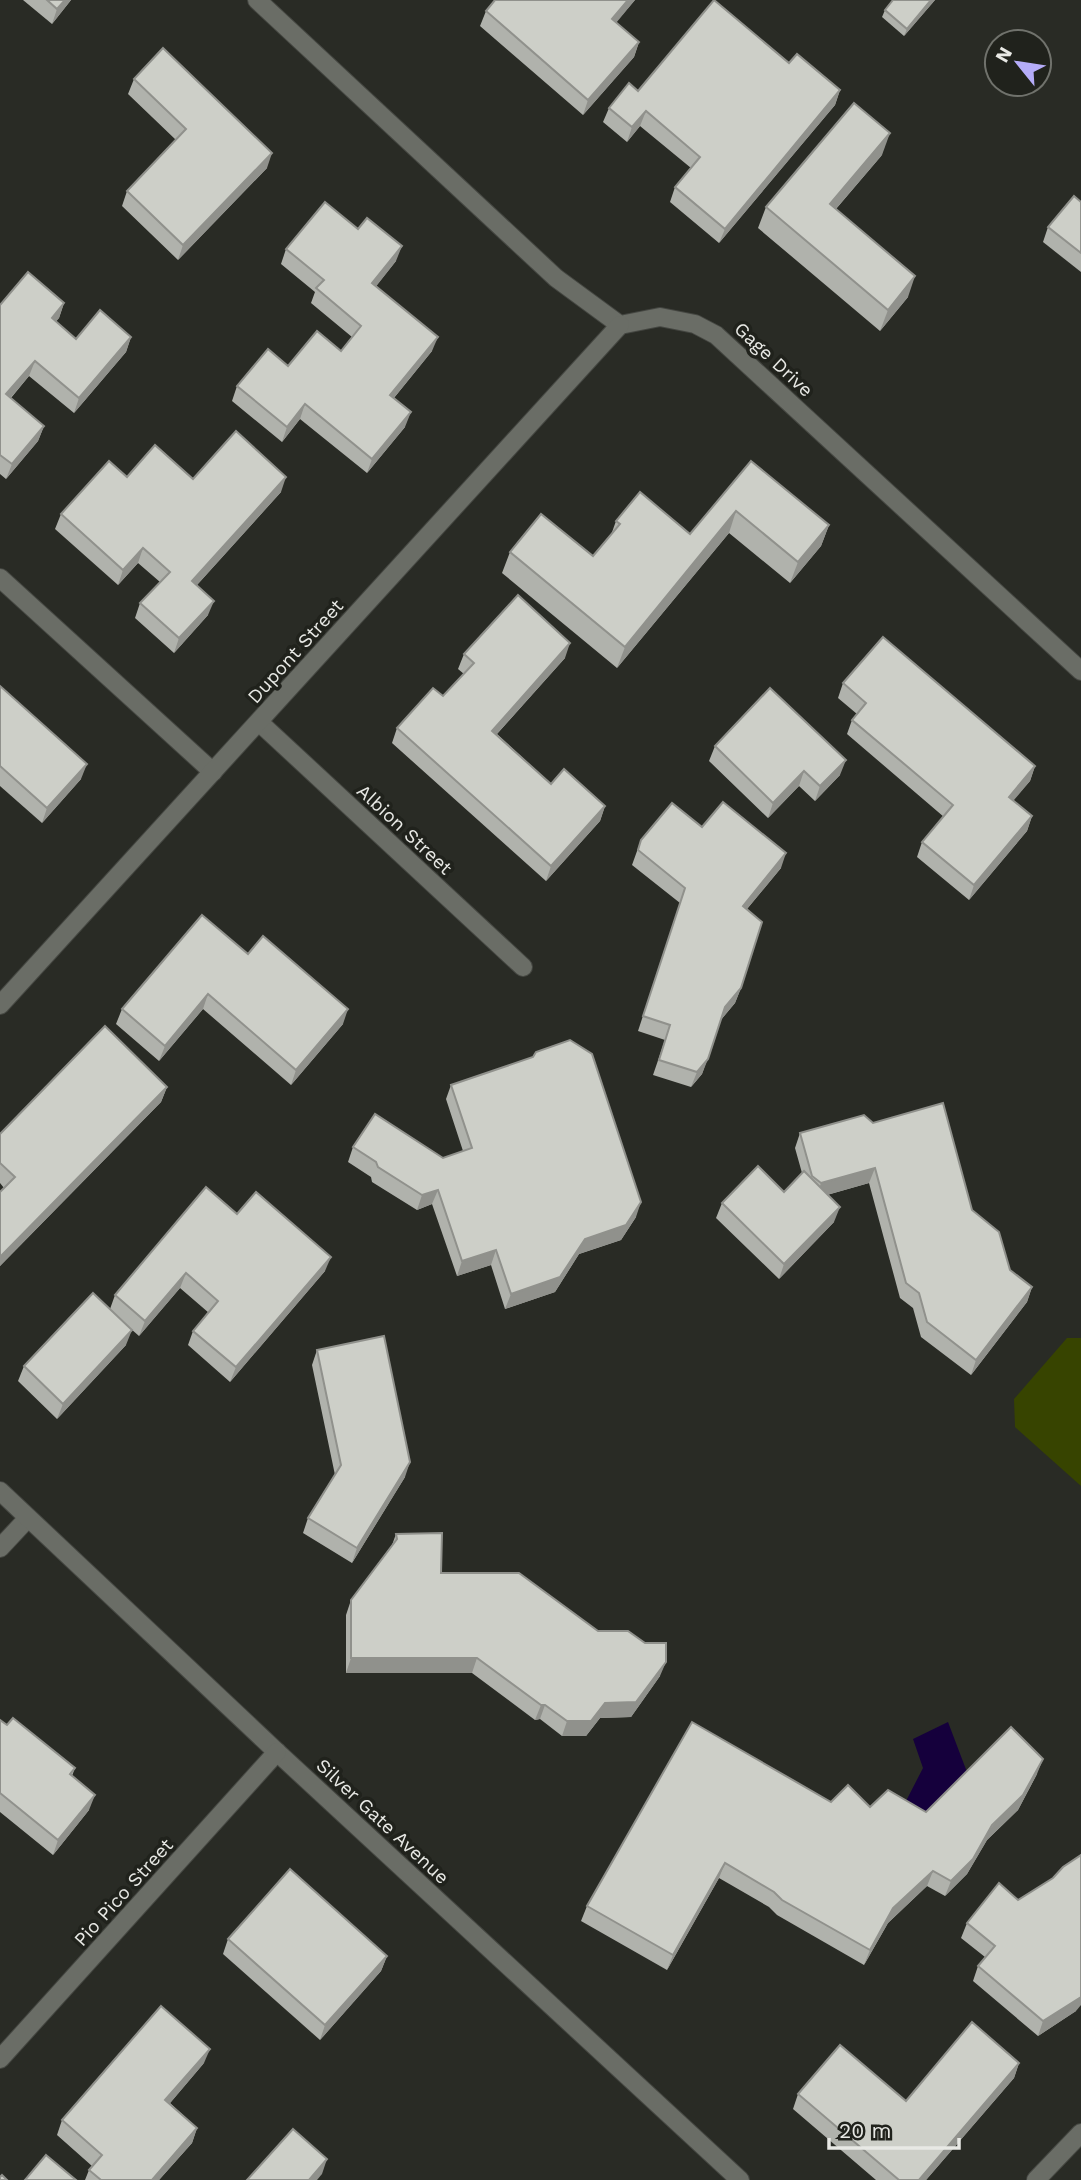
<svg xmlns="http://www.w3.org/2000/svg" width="1081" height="2180" font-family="'Work Sans',sans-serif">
<rect width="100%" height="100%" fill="#292b25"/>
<polygon fill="#374400" points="1067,1338 1081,1338 1081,1486 1015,1427 1014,1399"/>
<polygon fill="#15003c" points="948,1722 970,1780 934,1819 906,1801 923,1768 913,1739"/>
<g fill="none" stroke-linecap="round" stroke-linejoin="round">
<defs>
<polyline id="lane" points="0,1548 28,1518"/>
<g id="street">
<polyline points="257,0 556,278 620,325 660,317 695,324 716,335 1081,671"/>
<polyline points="0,578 213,772"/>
<polyline points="259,722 523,967"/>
<polyline points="0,1005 620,325"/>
<polyline points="0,1491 277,1752 740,2180"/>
<polyline points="0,2059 277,1752"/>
<polyline points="1036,2180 1081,2133"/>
</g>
</defs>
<use href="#lane" stroke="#454742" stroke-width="20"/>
<use href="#street" stroke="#454742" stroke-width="20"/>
<use href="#lane" stroke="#6a6d66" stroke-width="18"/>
<use href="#street" stroke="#6a6d66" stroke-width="18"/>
</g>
<g fill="#b0b2ac">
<polygon points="23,0 71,0 52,24"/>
<polygon points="635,0 616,22 639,42 634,57 583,115 480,26 486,11"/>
<polygon points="893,0 935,0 904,36 882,17 885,10"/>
<polygon points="789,63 840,90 835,105 719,243 670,202 675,187 691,168 640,126 627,142 603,122 609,108 638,91"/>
<polygon points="134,79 267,168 178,260 122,206 127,191 176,140 128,94"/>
<polygon points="882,155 836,209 908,297 880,331 758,228 766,207"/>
<polygon points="1081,202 1081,272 1043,242 1048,227"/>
<polygon points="286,249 396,261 376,286 432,351 394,398 405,427 367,473 300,419 282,442 232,401 237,386 341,351 352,337 311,303 315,292 281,264"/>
<polygon points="64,303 59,318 56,321 76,339 131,337 126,352 74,413 29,376 11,398 44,426 38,441 6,479 0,474 0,305"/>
<polygon points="751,461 829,525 821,546 790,583 729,533 617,668 502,573 510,552 593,556 611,535 616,521 690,534"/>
<polygon points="127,477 193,479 281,492 197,585 208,615 174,653 135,618 140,603 160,582 138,563 118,585 55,529 61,514"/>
<polygon points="464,654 565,658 497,734 551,784 605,806 600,821 546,881 392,743 397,728 443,696 464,674 458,669"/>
<polygon points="843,683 1035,766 1030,781 1013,800 1032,816 1027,831 969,900 917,857 922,842 944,817 847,734 852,720 857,714 838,698"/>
<polygon points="0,686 81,779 42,823 0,786"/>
<polygon points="715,746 840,775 815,801 799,786 768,818 709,761"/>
<polygon points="702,827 781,868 747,909 741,988 735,1003 720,1021 702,1074 691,1087 653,1075 665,1040 638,1031 680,903 632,865 641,840"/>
<polygon points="248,954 343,1024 291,1085 203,1009 159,1061 116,1024 122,1009"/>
<polygon points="451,1085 636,1217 621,1240 579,1254 555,1292 505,1309 491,1265 457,1276 432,1204 417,1210 372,1182 371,1177 348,1162 353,1147 443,1158 463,1151 446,1099"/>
<polygon points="167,1087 161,1102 0,1266 0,1192 4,1188 0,1183 0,1134"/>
<polygon points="800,1133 972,1210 1010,1270 1032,1287 1027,1302 971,1375 921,1337 913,1308 900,1298 869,1183 827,1195 834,1222 779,1279 716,1218 722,1203 784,1192 802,1173 795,1148"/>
<polygon points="237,1214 325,1271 230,1382 188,1345 193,1331 209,1313 180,1288 139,1336 122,1321 126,1345 57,1419 18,1381 24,1366 110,1309 115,1295"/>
<polygon points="317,1350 405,1477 352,1563 303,1533 308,1518 335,1475 312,1365"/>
<polygon points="396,1534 441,1573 660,1676 631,1717 600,1718 586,1736 562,1736 540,1719 535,1720 472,1673 346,1673 346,1615 351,1600 392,1545"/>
<polygon points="0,1720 7,1725 75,1768 72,1776 89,1810 53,1855 0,1812"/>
<polygon points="1037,1774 1018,1810 987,1840 967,1874 945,1896 927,1886 888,1923 864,1965 777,1915 769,1907 719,1878 667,1970 581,1921 587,1906 831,1802 870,1807 926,1812"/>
<polygon points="967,1923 1076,2011 1038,2036 973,1981 978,1966 985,1957 961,1938"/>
<polygon points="228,1939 387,1956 381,1971 320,2040 223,1954"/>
<polygon points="204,2063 170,2103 197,2128 192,2143 159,2180 85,2180 89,2170 92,2166 57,2135 62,2120"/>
<polygon points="1019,2063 1014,2078 926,2180 876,2180 793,2109 798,2094 906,2101"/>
</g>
<g fill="#90918c">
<polygon points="65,0 71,0 52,24 57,9"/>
<polygon points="628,0 635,0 607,34 612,19"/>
<polygon points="931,0 935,0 904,36 907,29"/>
<polygon points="639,42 634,57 583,115 588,100"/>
<polygon points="840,90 835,105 719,243 725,229"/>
<polygon points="646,111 640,126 627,142 632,127"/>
<polygon points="890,133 882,155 822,225 830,204"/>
<polygon points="272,153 267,168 178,260 183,245"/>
<polygon points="402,246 396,261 367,298 372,283"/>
<polygon points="915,276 908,297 880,331 888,310"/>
<polygon points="64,303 59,318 47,333 52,318"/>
<polygon points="131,337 126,352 74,413 79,398"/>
<polygon points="438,337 432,351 384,410 390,395"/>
<polygon points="35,361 29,376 1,409 6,394"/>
<polygon points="305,404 300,419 282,442 287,427"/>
<polygon points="411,412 405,427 367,473 372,459"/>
<polygon points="44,426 38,441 6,479 12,464"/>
<polygon points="286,477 281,492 187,596 192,581"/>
<polygon points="736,511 729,533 617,668 625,647"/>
<polygon points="829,525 821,546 790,583 798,562"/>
<polygon points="143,548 138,563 118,585 123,570"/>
<polygon points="214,601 208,615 174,653 179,638"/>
<polygon points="570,643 565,658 487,745 492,731"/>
<polygon points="846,760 840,775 815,801 820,786"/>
<polygon points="87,764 81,779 42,823 47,808"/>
<polygon points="1035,766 1030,781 1004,812 1009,797"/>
<polygon points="804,771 799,786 768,818 773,803"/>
<polygon points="605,806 600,821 546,881 551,866"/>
<polygon points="1032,816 1027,831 969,900 974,885"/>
<polygon points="786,853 781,868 737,921 743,906"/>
<polygon points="741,988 735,1003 719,1022 725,1007"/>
<polygon points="208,994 203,1009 159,1061 165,1046"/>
<polygon points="348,1009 343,1024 291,1085 296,1070"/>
<polygon points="708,1059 702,1074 691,1087 697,1072"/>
<polygon points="167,1087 161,1102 0,1266 0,1257"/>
<polygon points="875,1168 869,1183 816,1198 821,1183"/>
<polygon points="438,1190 432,1204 417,1210 422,1195"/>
<polygon points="641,1202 636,1217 621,1240 579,1254 555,1292 505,1309 511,1294 585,1239"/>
<polygon points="840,1207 834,1222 779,1279 784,1264"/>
<polygon points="496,1250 491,1265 457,1276 462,1261"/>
<polygon points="331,1257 325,1271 230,1382 236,1367"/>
<polygon points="186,1273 180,1288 139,1336 145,1321"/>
<polygon points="1032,1287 1027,1302 971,1375 976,1360"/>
<polygon points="132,1330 126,1345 57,1419 63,1404"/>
<polygon points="410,1462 405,1477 352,1563 357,1548"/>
<polygon points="351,1658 477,1658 472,1673 346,1673"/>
<polygon points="666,1662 660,1676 631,1717 600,1718 586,1736 562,1736 567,1721 605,1703"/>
<polygon points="541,1705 545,1705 540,1719 535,1720"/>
<polygon points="1043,1759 1037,1774 1018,1810 987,1840 967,1874 945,1896 951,1881"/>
<polygon points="95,1795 89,1810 53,1855 58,1840"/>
<polygon points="725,1863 719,1878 667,1970 673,1955"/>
<polygon points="933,1871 927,1886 888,1923 864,1965 870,1950 893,1908"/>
<polygon points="387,1956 381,1971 320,2040 325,2025"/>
<polygon points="1081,1997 1081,2005 1076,2011 1038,2036 1043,2021"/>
<polygon points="210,2049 204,2063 160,2115 165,2100"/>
<polygon points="1019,2063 1014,2078 926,2180 919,2180"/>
<polygon points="197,2128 192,2143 159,2180 152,2180"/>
<polygon points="327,2159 322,2174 317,2180 309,2180"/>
</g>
<g fill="#cdcfc8" stroke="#90918c" stroke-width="2">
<polygon points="47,0 65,0 57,9"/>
<polygon points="495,0 628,0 612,19 639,42 588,100 486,11"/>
<polygon points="714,0 789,63 797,54 840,90 725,229 675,187 700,157 646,111 632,127 609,108 629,83 638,91"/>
<polygon points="893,0 931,0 907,29 885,10"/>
<polygon points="163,48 272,153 183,245 127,191 186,129 134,79"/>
<polygon points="854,103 890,133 830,204 915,276 888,310 766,207"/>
<polygon points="1074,196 1081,202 1081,253 1048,227"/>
<polygon points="325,202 358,229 367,218 402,246 372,283 438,337 390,395 411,412 372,459 305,404 287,427 237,386 268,349 288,366 317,331 341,351 361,326 316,288 324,280 286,249"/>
<polygon points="28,272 64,303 52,318 76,339 100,310 131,337 79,398 35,361 6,394 44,426 12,464 0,455 0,305"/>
<polygon points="236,431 286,477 192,581 214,601 179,638 140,603 170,572 143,548 123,570 61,514 109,461 127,477 155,445 193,479"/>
<polygon points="751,461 829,525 798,562 736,511 625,647 510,552 541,514 593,556 620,524 616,521 640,492 690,534"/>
<polygon points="518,595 570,643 492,731 551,784 564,769 605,806 551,866 397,728 433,688 443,696 474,663 464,654"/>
<polygon points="883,637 1035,766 1009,797 1032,816 974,885 922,842 953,805 852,720 866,703 843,683"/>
<polygon points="0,686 87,764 47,808 0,766"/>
<polygon points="770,688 846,760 820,786 804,771 773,803 715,746"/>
<polygon points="723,802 786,853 743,906 762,922 741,988 725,1007 708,1059 697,1072 659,1060 670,1025 643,1016 685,888 638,850 641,840 672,803 702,827"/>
<polygon points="202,915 248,954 263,936 348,1009 296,1070 208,994 165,1046 122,1009"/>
<polygon points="105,1026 167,1087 0,1257 0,1192 15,1177 0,1163 0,1134"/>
<polygon points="570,1040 592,1054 641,1202 626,1225 585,1239 560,1277 511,1294 496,1250 462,1261 438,1190 422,1195 378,1167 376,1162 353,1147 375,1114 443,1158 472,1148 451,1085 533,1057 536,1052"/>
<polygon points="943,1103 972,1210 999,1232 1010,1270 1032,1287 976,1360 927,1322 919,1293 906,1283 875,1168 821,1183 812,1176 800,1133 864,1115 873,1123"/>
<polygon points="758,1166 784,1192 804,1171 840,1207 784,1264 722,1203"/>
<polygon points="206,1187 237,1214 256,1192 331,1257 236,1367 193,1331 218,1301 186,1273 145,1321 115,1295"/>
<polygon points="93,1293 132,1330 63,1404 24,1366"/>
<polygon points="384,1336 410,1462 357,1548 308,1518 341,1465 317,1350"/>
<polygon points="442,1533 441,1573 519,1573 598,1631 628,1631 645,1643 666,1643 666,1662 636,1702 605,1703 591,1721 567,1721 545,1705 541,1705 477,1658 351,1658 351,1600 397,1539 396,1534"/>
<polygon points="13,1718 75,1768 70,1774 95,1795 58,1840 0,1793 0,1720 7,1725"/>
<polygon points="692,1722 831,1802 848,1785 870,1807 888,1790 926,1812 1011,1727 1043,1759 1023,1795 992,1825 973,1859 951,1881 933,1871 893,1908 870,1950 782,1900 774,1892 725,1863 673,1955 587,1906"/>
<polygon points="1081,1855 1081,1997 1043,2021 978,1966 995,1946 967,1923 999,1883 1018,1900 1053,1878 1063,1867"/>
<polygon points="290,1869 387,1956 325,2025 228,1939"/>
<polygon points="161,2006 210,2049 165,2100 197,2128 152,2180 101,2180 89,2170 102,2155 62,2120"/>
<polygon points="972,2022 1019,2063 919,2180 899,2180 798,2094 840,2045 906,2101"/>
<polygon points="293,2129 327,2159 309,2180 247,2180"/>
<polygon points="46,2155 76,2180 25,2180"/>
<polygon points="2,2175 7,2180 0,2180 0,2177"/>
</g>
<g text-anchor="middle" stroke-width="7" stroke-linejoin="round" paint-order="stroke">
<g font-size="19" fill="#e8e9e5" stroke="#20221c">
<text transform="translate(774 359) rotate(43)" y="7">Gage Drive</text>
<text transform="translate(295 651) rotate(-48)" y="7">Dupont Street</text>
<text transform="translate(405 829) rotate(43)" y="7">Albion Street</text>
<text transform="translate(383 1821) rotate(43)" y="7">Silver Gate Avenue</text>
<text transform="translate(123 1892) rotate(-48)" y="7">Pio Pico Street</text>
</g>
</g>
<g transform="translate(1018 63) rotate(300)"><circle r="33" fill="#20221c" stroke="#70726c" stroke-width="2"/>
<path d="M0-5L12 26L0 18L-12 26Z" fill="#b5acf8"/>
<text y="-10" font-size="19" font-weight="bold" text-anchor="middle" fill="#e8e9e5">N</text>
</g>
<path d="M829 2138v10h130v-10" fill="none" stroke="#e8e9e5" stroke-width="3.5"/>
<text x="839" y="2138" font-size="21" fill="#e8e9e5" stroke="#20221c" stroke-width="5" paint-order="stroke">20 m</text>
</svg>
